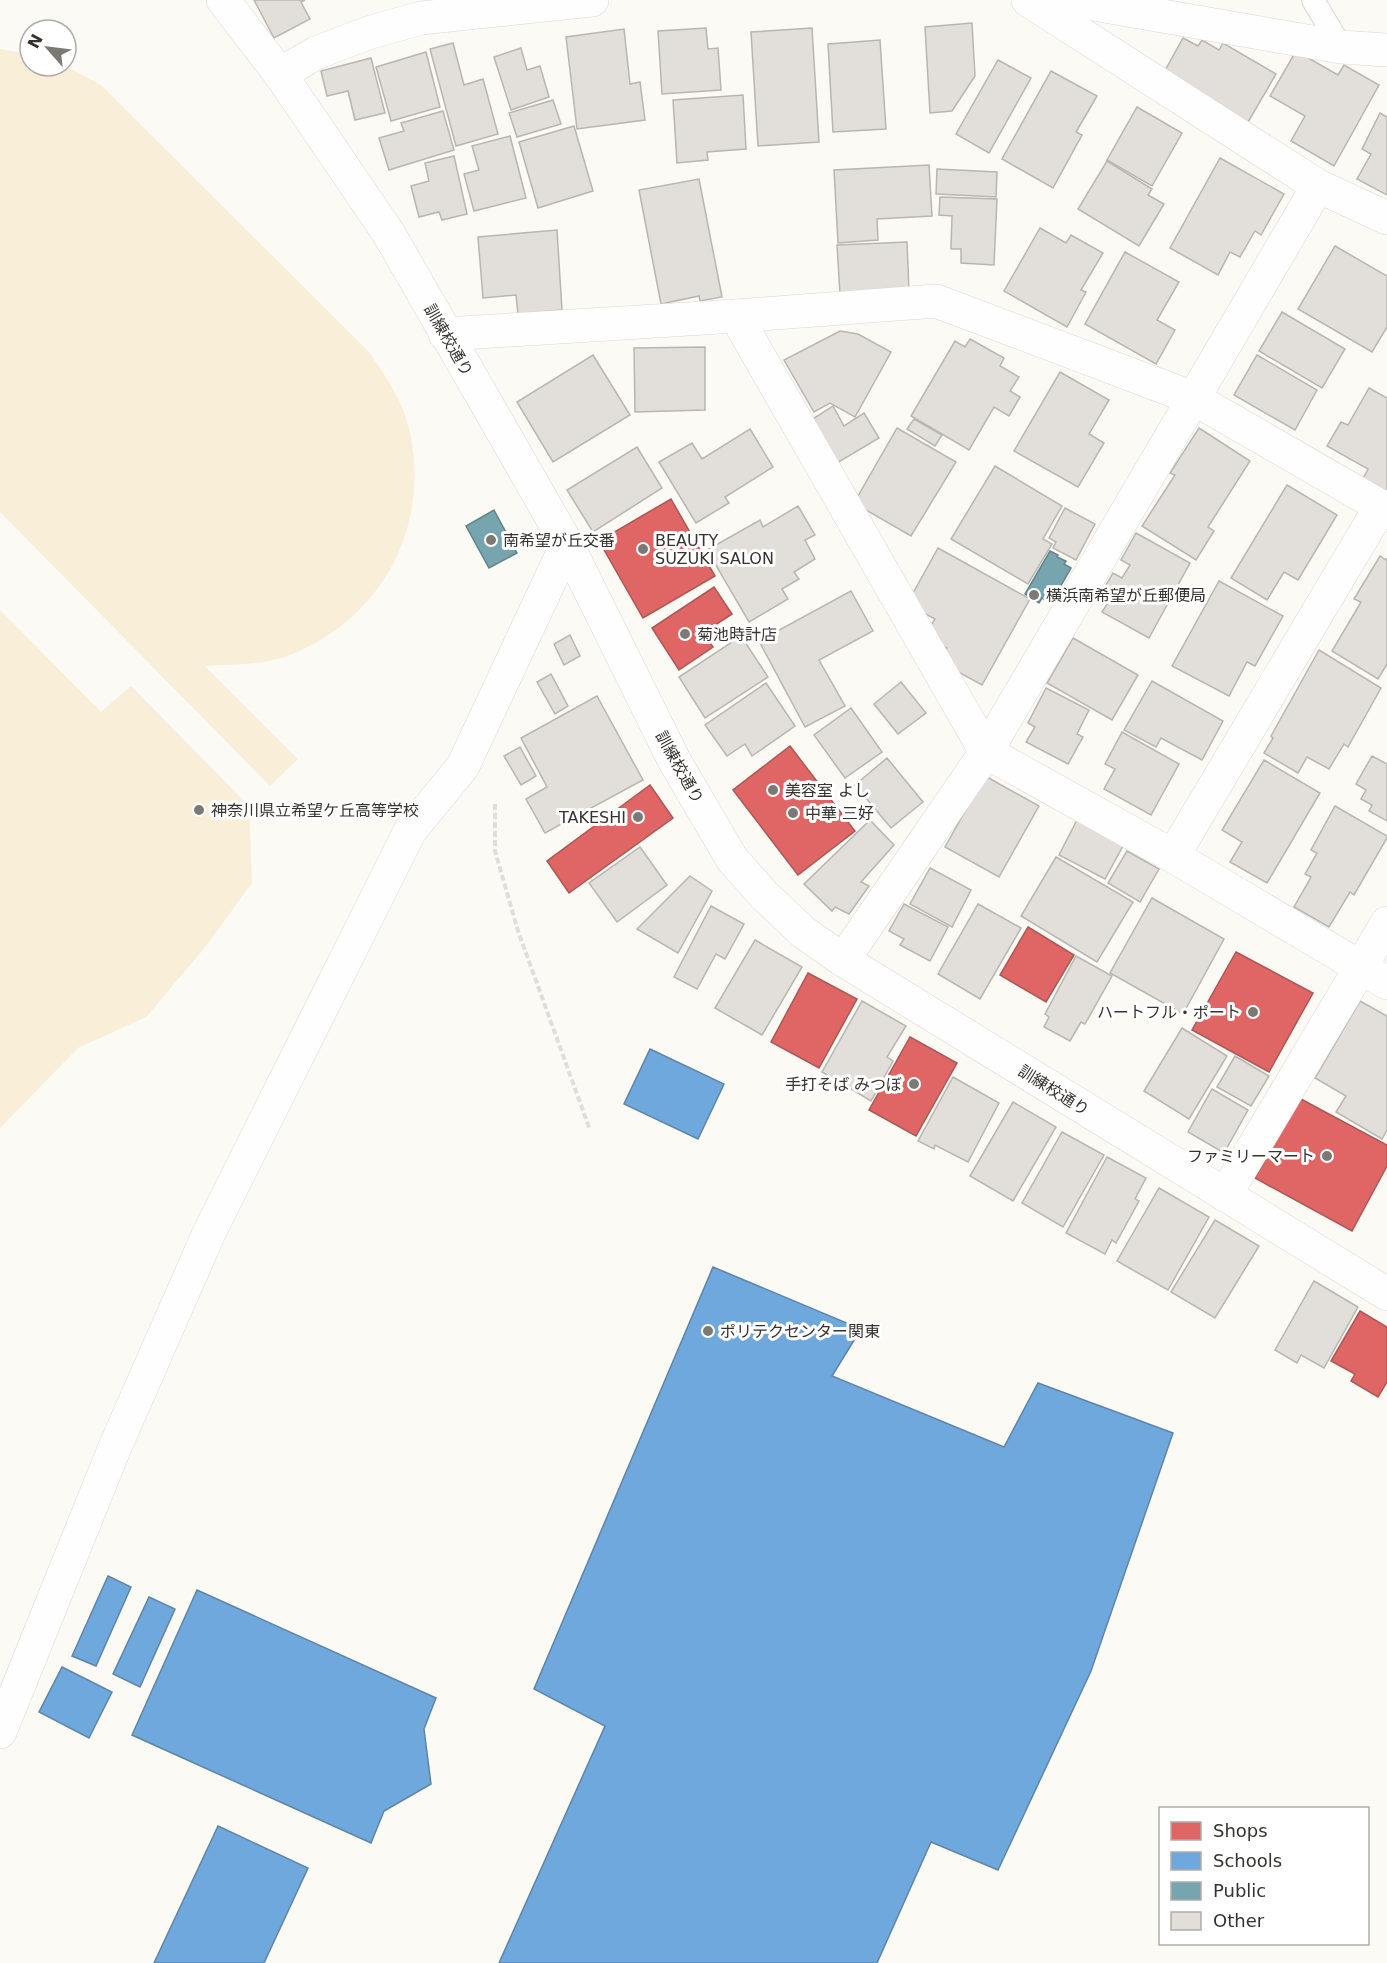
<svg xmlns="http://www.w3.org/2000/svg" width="1387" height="1963" font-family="'DejaVu Sans','Noto Sans JP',sans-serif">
<rect width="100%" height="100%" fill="#fcfaf5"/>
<g fill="#f9eed8">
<path d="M0 49 30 54V66H66L101 85 369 352C386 377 404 402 410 433 430 527 383 615 295 653 265 666 237 664 205 666L298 759 270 786 0 512Z"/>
<polygon points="0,610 101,712 131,686 249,806 252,883 202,951 146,1017 78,1048 0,1128"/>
</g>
<g fill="#e06666" stroke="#ad5755" stroke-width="1.5">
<polygon points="671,499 715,576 643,618 599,541"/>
<polygon points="714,587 732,614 703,633 713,647 679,670 652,628"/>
<polygon points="790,746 855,831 798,875 733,790"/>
<polygon points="650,785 673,818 569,893 547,861"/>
<polygon points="1028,927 1074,955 1046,1002 1000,975"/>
<polygon points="1236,952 1313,993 1269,1072 1192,1030"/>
<polygon points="808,973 857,999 819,1068 771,1042"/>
<polygon points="910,1037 957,1063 916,1136 869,1110"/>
<polygon points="1299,1098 1387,1145 1387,1166 1352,1231 1255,1178"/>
<polygon points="1360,1311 1387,1327 1387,1382 1378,1397 1351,1381 1355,1374 1331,1361"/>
</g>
<g fill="#6fa8dc" stroke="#5e85a8" stroke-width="1.5">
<polygon points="650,1049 724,1084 698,1139 624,1104"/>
<polygon points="713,1267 861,1329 832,1376 1004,1447 1038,1383 1173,1433 1091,1671 998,1870 931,1842 877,1963 499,1963 605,1726 534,1689"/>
<polygon points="108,1576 131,1587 96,1666 72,1656"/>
<polygon points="197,1590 436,1698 424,1729 431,1784 384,1811 371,1843 132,1735"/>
<polygon points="149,1597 175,1609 140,1687 113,1674"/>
<polygon points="62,1667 112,1692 89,1738 39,1712"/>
<polygon points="218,1826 308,1868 264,1963 154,1963"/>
</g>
<g fill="#76a5af" stroke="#638388" stroke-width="1.5">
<polygon points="494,510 517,553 489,568 466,526"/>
<polygon points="1050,551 1058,555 1057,557 1066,561 1064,564 1071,568 1051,603 1042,598 1039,603 1025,594"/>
</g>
<g fill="#e2dfda" stroke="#b8b6b1" stroke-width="1.5">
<polygon points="254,0 305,0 301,2 310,19 274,38"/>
<polygon points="972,23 975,76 952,111 930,113 925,27"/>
<polygon points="706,28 708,49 718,48 721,90 662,94 658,31"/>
<polygon points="812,28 819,142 758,146 751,32"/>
<polygon points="624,29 630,84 640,82 645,120 577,129 566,37"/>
<polygon points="1183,38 1198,46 1202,40 1219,50 1223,43 1276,74 1247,124 1162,76"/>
<polygon points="880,40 886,129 833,132 828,44"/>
<polygon points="453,43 464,85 483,79 498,134 456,146 430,49"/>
<polygon points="521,48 527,70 540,66 549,97 511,110 494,57"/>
<polygon points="1296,51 1338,75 1344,65 1379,85 1334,166 1291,141 1305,116 1270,96"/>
<polygon points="426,52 440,107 391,121 376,67"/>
<polygon points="371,58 385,113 355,120 348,91 327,96 321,71"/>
<polygon points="998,60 1031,78 989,153 956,134"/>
<polygon points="1051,71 1097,96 1076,132 1082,135 1053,188 1002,159"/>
<polygon points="743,95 746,149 707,152 708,160 677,163 673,100"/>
<polygon points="553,100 561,124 517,137 509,113"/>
<polygon points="1137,107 1182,133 1152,186 1107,160"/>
<polygon points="443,111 454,150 389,170 379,138 404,131 401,123"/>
<polygon points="1380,113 1387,117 1387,195 1357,179 1371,154 1362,149"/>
<polygon points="574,126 593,191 538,208 519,142"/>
<polygon points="510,136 526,198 474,211 464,174 479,170 472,146"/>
<polygon points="454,156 467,214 442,220 439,212 419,217 411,186 429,181 425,163"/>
<polygon points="1220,158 1284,194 1261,235 1255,231 1240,257 1230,252 1218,275 1170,248"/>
<polygon points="1107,161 1152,189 1148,195 1164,204 1139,246 1078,209"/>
<polygon points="929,165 932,216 877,219 878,240 838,243 834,170"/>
<polygon points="937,169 997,172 996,197 936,194"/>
<polygon points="699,179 722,297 700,301 699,296 661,304 639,190"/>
<polygon points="940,197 997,199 994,265 961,263 961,249 951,249 952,216 939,215"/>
<polygon points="1040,228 1066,243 1071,235 1103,253 1081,290 1086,292 1067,327 1004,291"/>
<polygon points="557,230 562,310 518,314 516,295 483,298 478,237"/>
<polygon points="907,242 909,291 840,294 837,245"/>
<polygon points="1335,246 1387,276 1387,327 1372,352 1298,309"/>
<polygon points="1125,252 1179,282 1157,320 1175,330 1156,364 1085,324"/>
<polygon points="1282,312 1345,349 1322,388 1259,351"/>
<polygon points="840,331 858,334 891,352 855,417 830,403 814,412 784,360"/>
<polygon points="970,339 1004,358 1000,366 1019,377 1010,391 1020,397 1009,416 994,407 969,450 911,416 955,341 965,347"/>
<polygon points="705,347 705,410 635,412 634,348"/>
<polygon points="593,355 630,415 553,462 517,402"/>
<polygon points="1257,355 1317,390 1295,430 1234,395"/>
<polygon points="1060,372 1109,400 1089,434 1104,443 1078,487 1014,451"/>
<polygon points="1369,388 1387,398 1387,492 1363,479 1368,469 1327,446 1341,422 1348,425"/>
<polygon points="833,406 844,426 864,413 879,438 837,463 811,420"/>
<polygon points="914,419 942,435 935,446 907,429"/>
<polygon points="897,428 956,462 911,536 854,503"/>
<polygon points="1199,428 1250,461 1208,527 1214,531 1196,560 1142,526 1175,475 1170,473"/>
<polygon points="750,429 773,467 725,497 729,503 696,523 659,462 692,443 702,459"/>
<polygon points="637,447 662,488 593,532 567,490"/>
<polygon points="995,466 1062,506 1043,539 1052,544 1028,584 951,539"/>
<polygon points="1287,485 1337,515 1298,580 1284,572 1267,600 1231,578"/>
<polygon points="798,506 815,535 805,540 815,559 794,572 799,579 782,589 788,599 749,622 707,550 760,520 763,527"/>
<polygon points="1065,508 1095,524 1076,560 1053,548 1056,542 1049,538"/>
<polygon points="1136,533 1190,563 1149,638 1102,612 1112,596 1103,590 1113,573 1122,578 1130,565 1121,560"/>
<polygon points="938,548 1030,599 982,685 940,662 947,648 924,636 935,619 907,604"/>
<polygon points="1380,556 1386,560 1387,558 1387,664 1378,679 1332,651 1361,602 1354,599"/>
<polygon points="1219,581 1283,616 1255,666 1247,662 1229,696 1172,666"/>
<polygon points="851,591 873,631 819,660 845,706 805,727 759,641"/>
<polygon points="570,635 580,656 564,665 554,644"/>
<polygon points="741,636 768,677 705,718 679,677"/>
<polygon points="1073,638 1138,675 1112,720 1047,683"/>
<polygon points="1319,650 1381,688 1348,747 1344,744 1329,769 1307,757 1298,773 1264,753 1273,738 1271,736"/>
<polygon points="551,674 568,706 555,714 537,682"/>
<polygon points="1152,681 1223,721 1202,760 1161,738 1156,747 1124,730"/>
<polygon points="901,682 926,713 898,734 874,704"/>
<polygon points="766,683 795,726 752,756 745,744 727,756 705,725"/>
<polygon points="1046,688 1089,710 1077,734 1083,737 1068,764 1026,742 1035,727 1028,723"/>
<polygon points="597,696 643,780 545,833 526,799 547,787 521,738"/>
<polygon points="851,708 882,752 845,778 814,735"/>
<polygon points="1122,732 1179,764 1151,815 1104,789 1115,769 1105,764"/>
<polygon points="520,747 536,776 521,785 504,756"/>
<polygon points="1372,756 1387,764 1387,821 1369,811 1372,805 1361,799 1366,790 1356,784"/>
<polygon points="887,758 923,802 891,828 855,785"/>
<polygon points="1264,760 1320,793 1267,883 1230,862 1242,842 1222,830"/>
<polygon points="985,776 1039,806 999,877 945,847"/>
<polygon points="1335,806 1387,836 1387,838 1354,895 1350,892 1329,927 1294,907 1311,877 1305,874 1317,853 1311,850"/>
<polygon points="870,820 894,845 861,882 869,886 849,914 835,907 832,911 804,884"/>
<polygon points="1077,820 1124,844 1105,879 1059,855"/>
<polygon points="640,847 667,885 617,922 589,883"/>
<polygon points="1127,851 1159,869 1140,902 1108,883"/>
<polygon points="1056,857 1133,902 1097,962 1021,916"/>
<polygon points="930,868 971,890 952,927 910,904"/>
<polygon points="690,876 712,891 678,953 637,929"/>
<polygon points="1152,898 1224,939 1183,1014 1110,973"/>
<polygon points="904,904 948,927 930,961 900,945 904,939 889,931"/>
<polygon points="978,904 1021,928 980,999 938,974"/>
<polygon points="711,906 744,924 725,959 716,954 697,989 674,977"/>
<polygon points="755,940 802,967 762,1035 715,1008"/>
<polygon points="1076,956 1112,976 1085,1024 1081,1022 1070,1041 1044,1027 1049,1017 1045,1014"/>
<polygon points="862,1001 906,1026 887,1057 893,1061 871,1101 822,1072"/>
<polygon points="1360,1001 1387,1016 1387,1130 1382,1139 1336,1112 1346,1096 1315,1078"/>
<polygon points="1182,1028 1227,1056 1189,1119 1144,1091"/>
<polygon points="1235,1056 1269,1076 1251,1106 1217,1087"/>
<polygon points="953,1077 999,1103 968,1162 935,1145 934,1149 918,1141"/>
<polygon points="1212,1089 1248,1110 1224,1153 1188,1132"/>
<polygon points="1013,1102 1056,1127 1013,1201 970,1176"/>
<polygon points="1062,1132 1104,1155 1063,1227 1022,1203"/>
<polygon points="1107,1157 1146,1178 1135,1199 1139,1201 1116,1243 1112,1240 1105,1254 1066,1233"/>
<polygon points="1159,1188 1209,1217 1168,1290 1117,1261"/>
<polygon points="1215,1220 1259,1246 1215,1318 1171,1292"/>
<polygon points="1314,1281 1358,1307 1324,1368 1301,1355 1297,1363 1275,1350"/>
</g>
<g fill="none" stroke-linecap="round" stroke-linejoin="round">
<defs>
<polyline id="service" points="1313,0 1341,47"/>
<g id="minor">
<polyline points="1028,0 1318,186 1387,218"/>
<polyline points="1070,0 1341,47 1387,50"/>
<polyline points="280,74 316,53 368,33 421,18 592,0"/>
<polyline points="736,316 986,752 1173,856 1387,983"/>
<polyline points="445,334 736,316 936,301 1193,398 1387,510"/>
<polyline points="1173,856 1381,506"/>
<polyline points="843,960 986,752 1318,186"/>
<polyline points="1225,1195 1387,923"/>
<polyline points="0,1732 115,1447 209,1233 410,831 463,766 567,544"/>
</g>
<polyline id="tertiary" points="223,0 280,74 389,234 567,544 674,760 732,859 764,895 803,932 843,960 1387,1294"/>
</defs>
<use href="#service" stroke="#dad7d3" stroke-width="24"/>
<use href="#minor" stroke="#dad7d3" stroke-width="34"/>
<use href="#tertiary" stroke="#dad7d3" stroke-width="34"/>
<polyline stroke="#dfdedc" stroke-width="4" stroke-dasharray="6 3" stroke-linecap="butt" points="495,804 495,851 518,931 590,1130"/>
<use href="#service" stroke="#fffefe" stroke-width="22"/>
<use href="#minor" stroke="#fffefe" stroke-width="33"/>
<use href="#tertiary" stroke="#fffefe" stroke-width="33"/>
</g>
<g fill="#7b7974" stroke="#fff" stroke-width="2">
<circle cx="491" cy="540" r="6"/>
<circle cx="643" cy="549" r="6"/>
<circle cx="1034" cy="595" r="6"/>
<circle cx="685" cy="634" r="6"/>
<circle cx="773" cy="790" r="6"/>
<circle cx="199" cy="810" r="6"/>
<circle cx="793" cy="813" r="6"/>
<circle cx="638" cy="817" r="6"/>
<circle cx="1253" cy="1012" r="6"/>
<circle cx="914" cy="1084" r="6"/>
<circle cx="1327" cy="1156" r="6"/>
<circle cx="708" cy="1331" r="6"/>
</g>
<g text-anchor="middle" stroke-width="6" stroke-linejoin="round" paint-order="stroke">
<g font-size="16" fill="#36332e" stroke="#fff">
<text transform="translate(449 340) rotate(60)" y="6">訓練校通り</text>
<text transform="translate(680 767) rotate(61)" y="6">訓練校通り</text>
<text transform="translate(1054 1090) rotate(32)" y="6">訓練校通り</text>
</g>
<g font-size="16" fill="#36332e" stroke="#fff" text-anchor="start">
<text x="503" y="546">南希望が丘交番</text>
<text x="655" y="546">BEAUTY<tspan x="655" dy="18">SUZUKI SALON</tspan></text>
<text x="1046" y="601">横浜南希望が丘郵便局</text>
<text x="697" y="640">菊池時計店</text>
<text x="785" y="796">美容室 よし</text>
<text x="211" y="816">神奈川県立希望ケ丘高等学校</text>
<text x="805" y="819">中華 三好</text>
<text x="626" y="823" text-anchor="end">TAKESHI</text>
<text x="1241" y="1018" text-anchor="end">ハートフル・ポート</text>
<text x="902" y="1090" text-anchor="end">手打そば みつぼ</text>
<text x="1315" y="1162" text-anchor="end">ファミリーマート</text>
<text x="720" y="1337">ポリテクセンター関東</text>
</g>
</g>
<rect x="1159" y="1807" width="210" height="138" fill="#ffffff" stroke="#afadab" stroke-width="1.5"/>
<rect x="1171" y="1822" width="30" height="18" fill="#e06666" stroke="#afadab" stroke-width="1.5"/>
<text x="1213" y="1837" font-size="18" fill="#36332e">Shops</text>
<rect x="1171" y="1852" width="30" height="18" fill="#6fa8dc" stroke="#afadab" stroke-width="1.5"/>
<text x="1213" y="1867" font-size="18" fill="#36332e">Schools</text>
<rect x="1171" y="1882" width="30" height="18" fill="#76a5af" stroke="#afadab" stroke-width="1.5"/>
<text x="1213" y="1897" font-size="18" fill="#36332e">Public</text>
<rect x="1171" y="1912" width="30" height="18" fill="#e2dfda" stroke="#afadab" stroke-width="1.5"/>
<text x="1213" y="1927" font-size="18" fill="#36332e">Other</text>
<g transform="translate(48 48) rotate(298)"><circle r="28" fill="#ffffff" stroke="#afadab" stroke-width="1.5"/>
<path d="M0-4.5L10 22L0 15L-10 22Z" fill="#7b7974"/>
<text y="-9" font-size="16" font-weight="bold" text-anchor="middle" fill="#36332e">N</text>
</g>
</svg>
